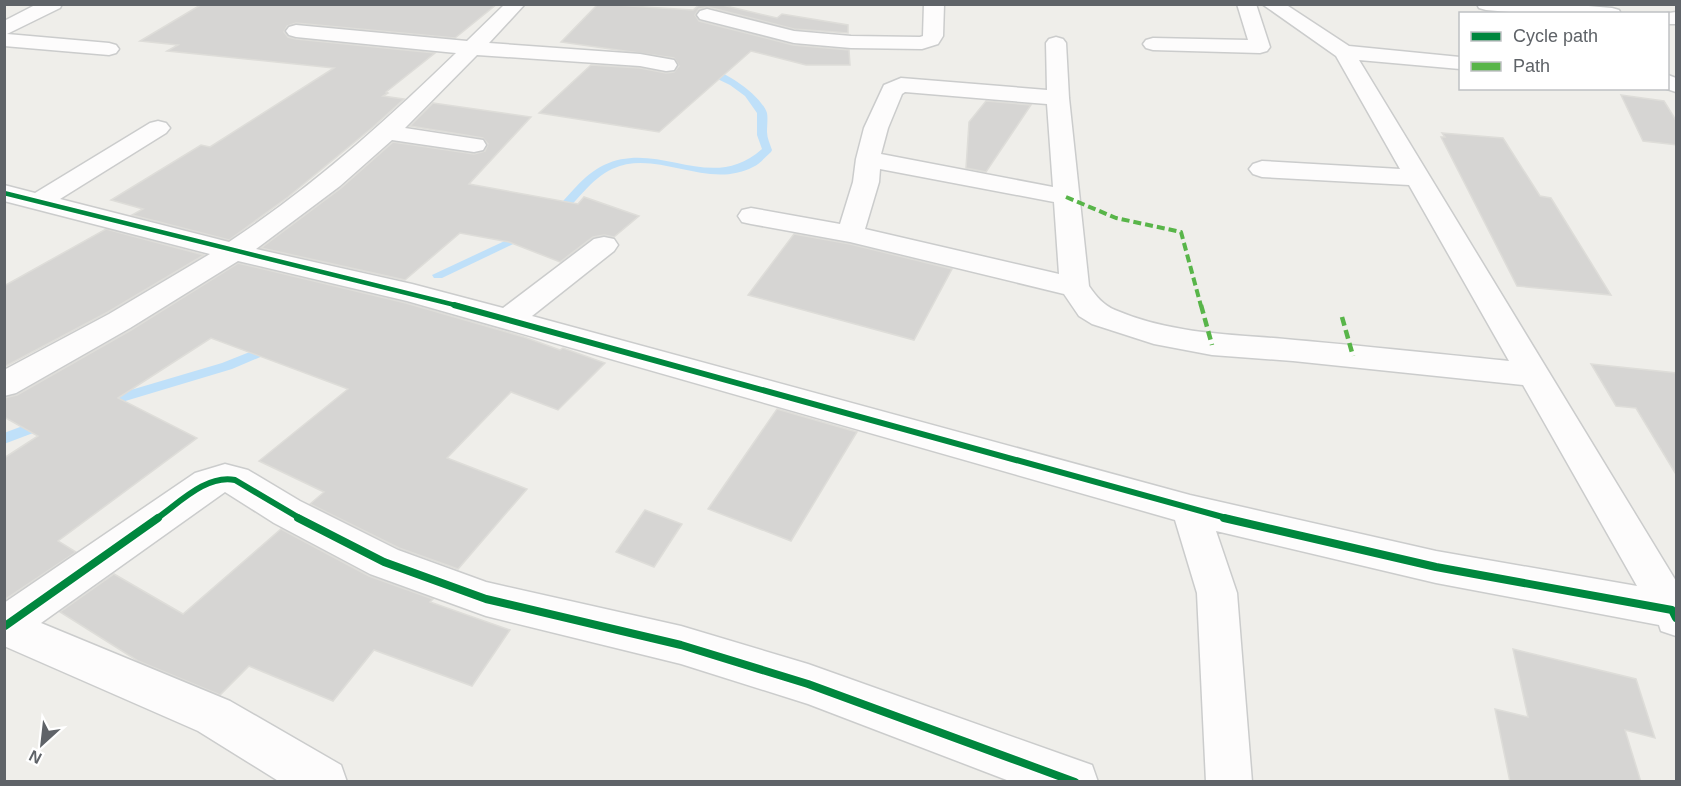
<svg xmlns="http://www.w3.org/2000/svg" width="1681" height="786" font-family="Arial,sans-serif">
<rect width="100%" height="100%" fill="#efeeea"/>
<g fill="none" stroke-linecap="round" stroke-linejoin="round">
<g fill="#bfe0f9" fill-rule="evenodd">
<path d="M703 68C721 67 761 95 767 113 768 118 767 126 767 132 767 138 770 144 772 150L771 152C765 157 760 164 753 167 707 191 657 148 612 169 591 179 577 201 561 216H553V212C569 196 583 175 604 165 659 139 711 195 762 149L757 135V113L745 96 730 85 703 72Z"/>
<polygon points="526,231 532,234 530,236 442,278 434,278 432,275"/>
<polygon points="272,343 278,347 277,350 232,369 102,408 95,403 97,400 222,363"/>
<polygon points="44,418 49,419 51,423 49,427 4,444 4,433"/>
</g>
</g>
<g fill="#d6d5d3" stroke="#deddd9" stroke-width="1.5">
<polygon points="202,4 497,4 455,38 296,23 287,26 284,32 288,37 296,39 435,53 386,92 388,93 383,96 404,99 373,127 288,197 229,240 132,215 143,209 111,200 201,145 210,147 334,68 167,51 178,45 140,41"/>
<polygon points="598,4 693,10 700,4 718,4 777,18 782,14 848,25 848,33 794,29 708,7 699,9 695,15 699,21 793,45 849,50 850,65 806,65 751,51 659,132 539,113 591,65 640,68 666,73 674,72 679,66 674,58 561,42"/>
<polygon points="1621,95 1664,101 1677,122 1677,145 1643,141"/>
<polygon points="986,101 1031,105 986,172 966,168 969,122"/>
<polygon points="433,103 531,117 469,184 578,204 584,197 639,216 614,237 604,235 593,237 560,262 509,242 460,233 405,280 261,248 341,188 393,142 474,154 485,151 488,144 483,138 410,126"/>
<polygon points="1442,133 1503,138 1540,196 1551,198 1611,295 1517,286 1441,137 1445,137"/>
<polygon points="106,229 204,255 108,312 4,367 4,286"/>
<polygon points="794,234 850,244 952,269 914,340 748,295"/>
<polygon points="238,263 406,303 524,337 560,350 563,348 605,363 558,410 511,392 447,458 527,489 458,569 399,548 310,504 324,492 259,461 348,389 211,338 118,398 197,438 58,541 76,552 4,600 4,458 38,436 4,417 4,398 17,395 131,330"/>
<polygon points="1591,364 1677,373 1677,476 1636,408 1616,406"/>
<polygon points="777,409 857,432 791,541 708,509"/>
<polygon points="645,510 682,524 654,567 616,552"/>
<polygon points="281,529 369,576 433,599 430,602 510,630 472,686 374,650 333,701 249,666 220,695 138,661 60,612 114,574 183,614"/>
<polygon points="1513,649 1636,679 1655,738 1625,730 1641,782 1510,782 1495,709 1528,717"/>
</g>
<g fill="none" stroke-linecap="round" stroke-linejoin="round">
<defs>
<g id="street">
<polygon points="37,4 62,4 60,8 7,34 109,43 116,45 119,49 116,53 109,55 4,46 4,21"/>
<path d="M505 4H525L489 43 640 54 674 60 677 65 674 70 666 71 640 66 477 55 405 128 483 140 486 145 483 150 474 152 392 140 340 186 256 249 412 284 503 308 594 239 604 237 614 239 618 245 614 251 532 316 1190 495 1436 551 1637 586 1523 385 1293 361 1212 355 1154 344 1092 324 1079 316 1064 294 850 242 751 224 742 222 738 216 742 210 751 208 840 224 853 182 856 159 864 128 884 85 901 78 1047 90 1046 43 1049 39 1056 37 1063 39 1066 43 1069 98 1089 286C1096 296 1103 305 1115 310 1173 335 1234 334 1295 340 1366 346 1438 354 1509 361L1409 185 1262 177 1253 174 1249 169 1253 164 1262 161 1400 169 1336 56 1262 4H1285L1349 46 1460 57V69L1359 60 1676 581V636L1661 631 1659 625 1436 583 1216 531 1237 593 1252 782H1206L1197 593 1175 520 407 301 238 261 130 328 16 393 4 396V370L109 314 210 254 4 201V185L35 193 150 123 158 121 166 123 170 128 166 133 60 199 229 242C312 187 384 123 456 53L296 37 289 35 286 31 289 27 296 25 467 41ZM905 92 1047 104 1053 187 881 154 888 128 902 94ZM880 169 1054 202 1059 274 865 229 879 182Z"/>
<polygon points="924,4 944,4 943,36 938,44 922,49 851,48 794,43 700,19 697,15 700,11 707,9 794,31 851,36 920,37 923,36"/>
<polygon points="1237,4 1256,4 1270,47 1267,51 1260,53 1153,50 1146,48 1143,44 1146,40 1153,38 1248,40"/>
<polygon points="1477,4 1565,4 1612,8 1619,10 1621,14 1533,14 1486,10 1479,8"/>
<polygon points="1676,12 1676,24 1668,24 1668,14 1662,14"/>
<polygon points="1668,75 1676,78 1676,92 1664,88 1668,88"/>
<polygon points="225,464 248,470 300,501 398,550 486,582 681,626 808,664 1075,759 1092,765 1098,782 1012,782 808,704 681,664 486,616 370,574 274,523 225,492 41,623 230,701 341,765 347,782 280,782 198,731 4,646 4,603 195,473"/>
</g>
</defs>
<use href="#street" stroke="#cbcccc" stroke-width="3"/>
<use href="#street" fill="#fdfcfc" fill-rule="evenodd"/>
<polyline stroke="#58b549" stroke-width="4" stroke-dasharray="8 4" stroke-linecap="butt" points="1066,197 1116,218 1181,232 1201,306"/>
<g stroke="#58b549" stroke-width="4.5" stroke-dasharray="9 4.5" stroke-linecap="butt">
<polyline points="1201,305 1212,345"/>
<polyline points="1342,317 1353,356"/>
</g>
<defs>
<polyline id="cycleway-far2" points="4,193 459,306"/>
<g id="cycleway-far1">
<polyline points="454,305 1230,519"/>
<path d="M156 519C178 504 206 474 235 480L301 519"/>
</g>
<g id="cycleway">
<polyline points="298,518 384,562 486,599 681,645 808,684 1075,782"/>
<polyline points="1224,518 1436,567 1672,610 1676,618"/>
<polyline points="5,626 158,518"/>
</g>
</defs>
<use href="#cycleway-far2" stroke="#fff" stroke-width="8"/>
<use href="#cycleway-far1" stroke="#fff" stroke-width="10"/>
<use href="#cycleway" stroke="#fff" stroke-width="11"/>
<use href="#cycleway-far2" stroke="#00873e" stroke-width="4.5"/>
<use href="#cycleway-far1" stroke="#00873e" stroke-width="6"/>
<use href="#cycleway" stroke="#00873e" stroke-width="8"/>
</g>
<rect width="1681" height="786" fill="none" stroke="#5f6368" stroke-width="12"/>
<rect x="1459" y="12" width="210" height="78" fill="#ffffff" stroke="#bfc1c3" stroke-width="1.5"/>
<rect x="1471" y="32" width="30" height="9" fill="#00873e" stroke="#bfc1c3" stroke-width="1.5"/>
<text x="1513" y="42" font-size="18" fill="#5f6368">Cycle path</text>
<rect x="1471" y="62" width="30" height="9" fill="#58b549" stroke="#bfc1c3" stroke-width="1.5"/>
<text x="1513" y="72" font-size="18" fill="#5f6368">Path</text>
<g transform="translate(42 744) rotate(207)" stroke="#ffffff" stroke-width="4.5" paint-order="stroke">
<path d="M0-4.5L10 22L0 15L-10 22Z" fill="#5f6368"/>
<text y="-9" font-size="16" font-weight="bold" text-anchor="middle" fill="#5f6368">N</text>
</g>
</svg>
